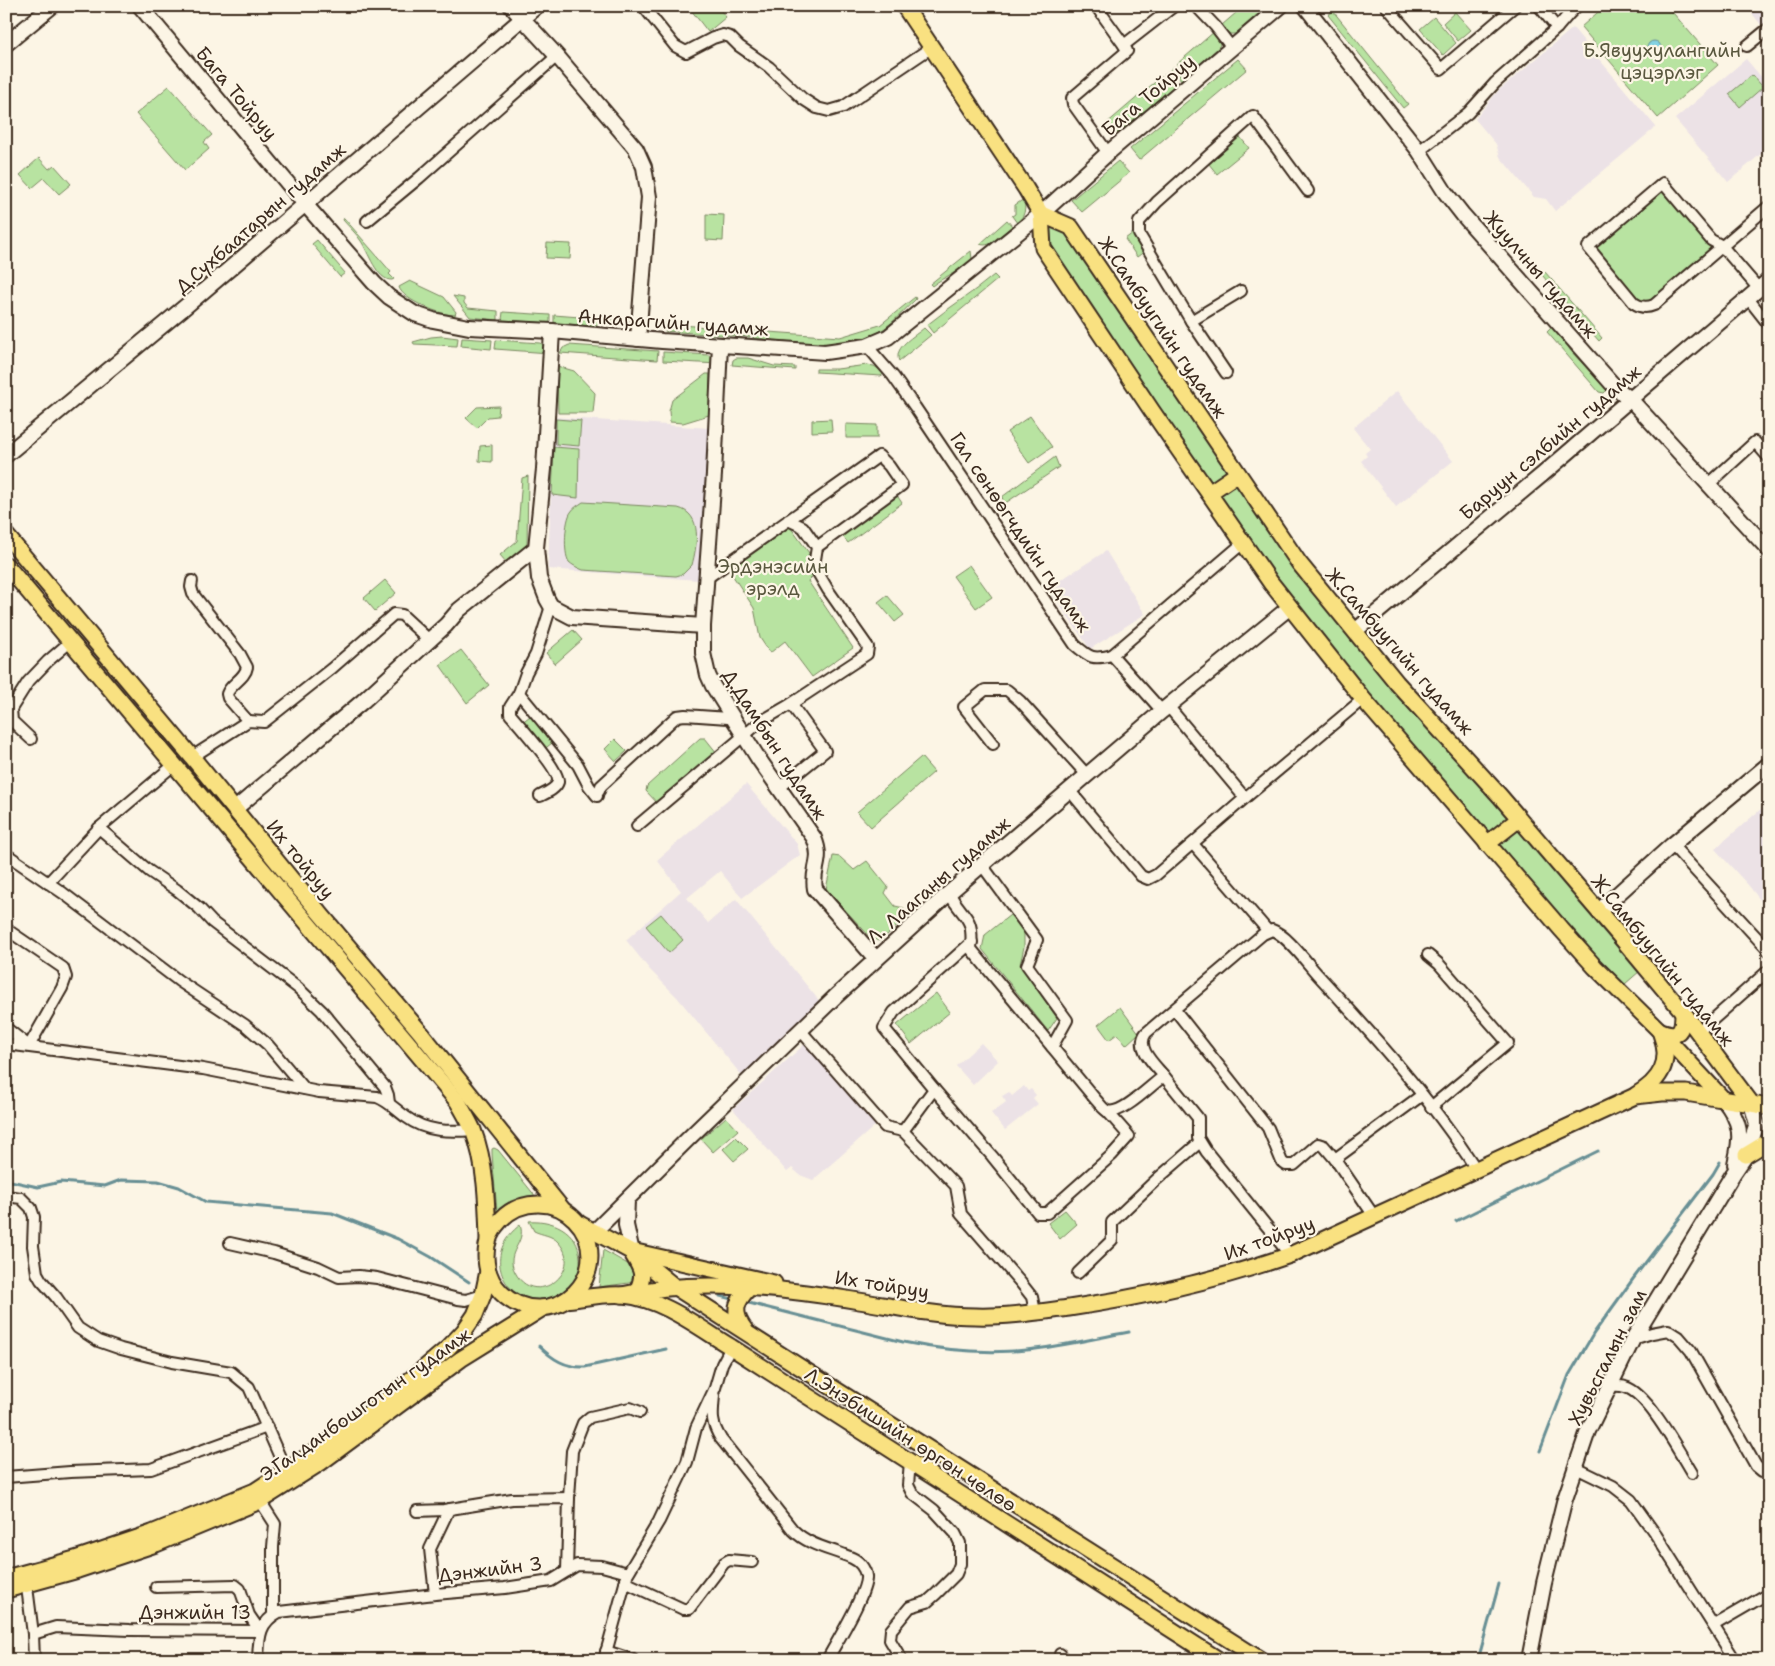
<svg xmlns="http://www.w3.org/2000/svg" width="1775" height="1666" font-family="'Shantell Sans',sans-serif">
<rect width="100%" height="100%" fill="#fcf5e5"/>
<filter id="ink" filterUnits="userSpaceOnUse"><feTurbulence type="fractalNoise" baseFrequency=".02" numOctaves="2"/><feDisplacementMap in="SourceGraphic" scale="10" xChannelSelector="R" yChannelSelector="G"/><feConvolveMatrix kernelMatrix="1 2 1 2 8 2 1 2 1" color-interpolation-filters="sRGB"/></filter>
<g filter="url(#ink)">
<g fill="#ece2e6">
<polygon points="1746,6 1769,6 1769,21 1762,26"/>
<polygon points="1573,28 1656,127 1555,211 1546,199 1534,197 1500,157 1496,144 1475,119 1498,91"/>
<polygon points="1746,59 1769,86 1769,147 1728,182 1675,119"/>
<polygon points="1397,391 1453,461 1396,507 1361,461 1367,456 1365,453 1370,449 1353,428"/>
<polygon points="554,417 709,428 698,580 548,569"/>
<polygon points="1106,551 1145,614 1090,649 1048,588"/>
<polygon points="746,784 797,844 800,855 742,898 720,871 687,898 708,923 736,899 821,1003 743,1077 677,997 650,970 626,940 681,891 657,860"/>
<polygon points="1769,802 1769,911 1749,886 1715,849"/>
<polygon points="806,1043 877,1124 813,1180 800,1175 792,1168 787,1172 733,1109"/>
<polygon points="981,1043 998,1061 973,1085 956,1066"/>
<polygon points="1024,1086 1028,1091 1031,1089 1036,1095 1033,1098 1038,1104 1005,1130 991,1113 1006,1102 1002,1096 1009,1092 1012,1096"/>
</g>
<g fill="#b8e3a1" stroke="#7a8660">
<polygon points="688,6 717,6 726,17 708,32"/>
<polygon points="1244,6 1267,6 1235,34 1228,34 1221,27 1222,25"/>
<polygon points="1605,6 1667,6 1718,65 1658,118 1581,27"/>
<polygon points="1333,11 1408,104 1403,108 1328,15"/>
<polygon points="1455,12 1471,30 1458,41 1443,23"/>
<polygon points="1434,17 1456,43 1443,55 1420,29"/>
<path d="M1215 31C1219 37 1223 41 1218 48L1181 80 1179 77V72L1177 64Z"/>
<polygon points="1238,59 1247,69 1139,160 1130,149"/>
<polygon points="1175,66 1178,73 1177,78 1173,80 1164,75"/>
<polygon points="1752,75 1763,87 1740,107 1729,94"/>
<polygon points="1161,77 1172,81 1176,85 1118,133 1113,133 1106,124"/>
<polygon points="169,86 212,135 204,142 209,149 185,170 136,114"/>
<polygon points="1240,137 1249,148 1217,174 1209,164"/>
<polygon points="39,158 49,169 54,165 71,184 59,194 44,178 32,188 20,175"/>
<polygon points="1118,161 1129,173 1082,212 1071,200"/>
<polygon points="1662,189 1712,250 1643,306 1593,245"/>
<path d="M1024 199C1026 209 1025 216 1017 223L1012 216 1015 214V205Z"/>
<polygon points="706,214 724,215 723,241 706,240"/>
<path d="M344 218 391 272 389 274 394 279 392 280C377 281 368 251 361 241 356 233 349 227 343 220Z"/>
<path d="M1007 220 1012 226C1004 233 991 249 980 244Z"/>
<polygon points="1052,225 1062,227 1360,647 1526,838 1640,971 1625,984 1588,949 1387,717 1279,583 1047,246 1048,228"/>
<polygon points="1133,233 1145,251 1137,257 1125,239"/>
<polygon points="317,240 345,273 340,277 312,244"/>
<polygon points="547,243 571,244 570,259 546,258"/>
<path d="M971 251 972 259C961 272 944 276 932 286L930 284Z"/>
<polygon points="1545,272 1602,338 1599,341 1542,275"/>
<path d="M994 275 998 279 933 333 927 325C949 307 973 293 994 275Z"/>
<path d="M410 281 444 297 456 312 455 315C443 316 402 300 399 287Z"/>
<polygon points="453,296 464,298 464,303 468,308 498,311 498,320 470,317"/>
<path d="M915 297 916 299C906 308 896 320 885 328 851 353 793 341 753 338L754 331 840 337 880 325Z"/>
<polygon points="503,312 550,315 550,323 502,320"/>
<polygon points="554,315 632,321 629,323 606,322 591,326 554,323"/>
<polygon points="666,324 751,330 750,337 665,331"/>
<polygon points="1553,326 1565,340 1570,350 1607,390 1604,393 1599,392 1547,332"/>
<path d="M924 328 931 335 899 361C893 347 915 336 924 328Z"/>
<polygon points="442,336 458,338 457,346 414,344 413,342 431,337"/>
<polygon points="462,338 492,340 491,349 461,346"/>
<polygon points="496,340 540,343 546,346 549,353 495,349"/>
<polygon points="569,345 658,351 657,360 560,353 563,348"/>
<polygon points="663,352 709,355 715,358 718,364 663,361"/>
<polygon points="736,358 748,358 774,366 795,367 795,370 732,365 733,360"/>
<polygon points="867,365 874,366 885,373 881,376 816,372 816,369 837,369"/>
<polygon points="557,366 574,371 595,393 593,413 558,413"/>
<polygon points="706,374 710,374 709,415 683,423 670,422 669,411 672,400"/>
<polygon points="499,406 498,416 488,417 477,428 466,418 477,407"/>
<polygon points="1030,416 1052,447 1029,463 1007,432"/>
<polygon points="556,419 581,421 579,446 556,444"/>
<polygon points="831,419 832,431 812,432 812,420"/>
<polygon points="846,424 877,425 877,438 846,438"/>
<polygon points="492,445 492,462 479,461 480,446"/>
<polygon points="554,447 579,449 578,498 552,495"/>
<polygon points="1055,457 1059,467 1004,504 1002,497"/>
<polygon points="528,476 527,547 506,562 500,555 517,541 522,478"/>
<polygon points="896,494 902,503 848,543 841,534"/>
<path d="M583 502 678 508C703 514 697 546 692 565L683 574 676 576 583 570C578 568 572 565 569 562 563 553 565 520 571 512 574 507 579 505 583 502Z"/>
<polygon points="788,524 809,553 806,565 814,575 808,581 853,648 812,677 785,641 770,653 760,638 754,608 729,570"/>
<polygon points="969,565 992,597 976,608 953,576"/>
<polygon points="385,580 396,593 375,611 364,598"/>
<polygon points="887,595 904,615 895,622 878,602"/>
<polygon points="573,630 582,640 555,664 546,653"/>
<polygon points="461,650 489,685 467,703 440,665"/>
<polygon points="530,716 552,743 542,751 520,724"/>
<polygon points="700,738 705,738 717,753 659,805 646,791 647,786"/>
<polygon points="615,739 627,751 616,761 605,749"/>
<polygon points="921,757 934,772 871,827 857,812"/>
<polygon points="833,856 840,857 854,870 867,861 888,887 885,893 895,906 904,908 910,915 880,941 872,939 826,889"/>
<polygon points="661,914 683,940 669,953 646,926"/>
<polygon points="1010,915 1024,931 1024,947 1020,965 1057,1018 1048,1031 982,949 985,935"/>
<polygon points="936,993 950,1012 911,1044 897,1025"/>
<polygon points="1120,1007 1139,1033 1126,1045 1117,1034 1109,1040 1098,1025"/>
<polygon points="726,1117 738,1130 713,1152 701,1139"/>
<polygon points="736,1137 748,1149 734,1161 723,1149"/>
<polygon points="494,1148 498,1150 536,1197 497,1212 492,1154 492,1149"/>
<polygon points="1065,1210 1077,1224 1060,1239 1048,1223"/>
<path d="M529 1221C556 1219 582 1234 580 1264 579 1275 573 1284 566 1291 525 1326 469 1264 520 1225 527 1243 504 1252 515 1272 534 1310 586 1271 558 1242 552 1235 542 1235 534 1231Z"/>
<polygon points="603,1250 633,1267 636,1282 599,1287"/>
</g>
<circle fill="#84d2e2" stroke="#678f94" cx="1654" cy="48" r="7"/>
<g fill="none" stroke-linecap="round" stroke-linejoin="round">
<g stroke="#678f94" stroke-width="3">
<polyline points="6,1180 38,1187 61,1182 105,1186 121,1180 158,1181 179,1187 206,1202 332,1213 398,1239 431,1257 469,1282"/>
<polyline points="1456,1221 1598,1151"/>
<polyline points="720,1296 736,1300"/>
<path d="M745 1302 903 1342C942 1350 986 1354 1026 1350 1061 1347 1095 1338 1129 1332"/>
<path d="M539 1346C552 1359 566 1368 585 1367L666 1349"/>
<polyline points="1540,1451 1569,1375 1594,1333 1633,1279 1713,1174 1720,1162"/>
<polyline points="1478,1660 1499,1584"/>
</g>
<defs>
<g id="street">
<polyline points="643,6 675,46 686,52 713,38 723,35 730,37 739,46 769,67 803,99 817,108 829,111 843,107 932,47"/>
<polyline points="1096,6 1124,45 1127,51 1072,98 1073,104 1108,153"/>
<polyline points="1196,6 1215,26 1232,48"/>
<polyline points="1386,6 1441,69 1515,6"/>
<polyline points="1539,6 1557,28"/>
<polyline points="1124,45 1174,6"/>
<polyline points="1747,46 1769,28"/>
<polyline points="1419,151 1468,113 1495,83 1557,28 1569,14 1577,6"/>
<polyline points="367,221 419,178 557,56"/>
<path d="M1758 288 1722 246 1711 240 1663 183 1588 247 1634 303C1641 308 1647 308 1654 305L1769 206"/>
<polyline points="1241,291 1191,321 1139,234 1139,222 1157,202 1253,116 1308,191"/>
<polyline points="1747,297 1769,325"/>
<polyline points="1191,321 1226,373"/>
<path d="M867 346 893 376 915 407 1075 645C1090 658 1093 660 1112 655L1162 711"/>
<polyline points="1709,484 1755,442 1769,458"/>
<polyline points="707,578 879,456 889,466 902,485 817,547 803,527 788,520"/>
<path d="M192 581 191 587 193 594 240 654 247 667C245 679 231 683 227 694L228 698 248 721"/>
<polyline points="551,606 536,654 526,673 519,693 578,765 589,786 597,796"/>
<polyline points="1112,655 1243,543"/>
<path d="M519 693 510 707V714C519 725 560 770 558 782 556 789 546 793 540 796"/>
<polyline points="1168,706 1245,798 1363,699"/>
<polyline points="31,739 12,721 11,709 28,682 48,661 71,641"/>
<polyline points="993,744 964,707 985,690 1007,690 1020,701 1087,775"/>
<polyline points="192,757 248,721 264,722 331,669 394,614 402,615 428,639"/>
<polyline points="779,788 825,751 791,704 867,654 868,647 828,590 814,566 817,547"/>
<polyline points="599,791 601,786 677,716 685,715 728,718 732,717"/>
<polyline points="1070,791 1141,876 1148,879 1156,875 1245,798"/>
<polyline points="637,826 760,722 791,704"/>
<polyline points="99,828 149,871 177,890 199,908 212,922 298,988 322,1011 385,1087 388,1095 389,1103"/>
<polyline points="1193,844 1268,931"/>
<polyline points="1672,845 1769,951"/>
<polyline points="6,854 63,893 179,981 245,1025 268,1045 305,1089"/>
<polyline points="982,865 1037,940 1027,965 1067,1020 1052,1047"/>
<polyline points="48,883 99,828 175,764"/>
<path d="M949 893C964 920 974 914 971 949L1096 1100C1099 1103 1103 1109 1107 1111 1122 1116 1152 1084 1164 1076 1155 1065 1135 1048 1146 1033L1263 934 1272 930C1287 935 1307 963 1318 975 1374 1036 1431 1099 1476 1169"/>
<polyline points="6,929 63,968 66,977 62,988 29,1046 6,1028"/>
<polyline points="1428,955 1439,964 1508,1043 1431,1107"/>
<polyline points="1175,1010 1268,1128 1282,1162 1286,1165 1294,1165 1318,1144 1324,1146 1335,1159"/>
<polyline points="801,1031 885,1127 903,1131 956,1186 961,1214 1021,1283 1032,1297 1035,1312"/>
<polyline points="1697,1031 1708,1024 1769,970"/>
<path d="M6 1044 203 1069 319 1092 377 1097C388 1101 396 1110 406 1117 426 1132 449 1132 473 1130"/>
<polyline points="1164,1076 1198,1118 1198,1138 1206,1151 1290,1255"/>
<polyline points="934,1089 992,1156 1038,1213 1047,1213 1112,1155 1129,1136 1107,1111"/>
<polyline points="903,1131 934,1089 884,1028 894,1012 972,942"/>
<polyline points="6,1196 21,1198 31,1208 34,1217 33,1246 37,1273 41,1280 56,1297 78,1328 98,1341 121,1349 172,1362 231,1372 249,1387 286,1471"/>
<polyline points="1374,1216 1335,1159 1422,1095"/>
<polyline points="230,1243 274,1253 318,1267 339,1277 359,1276 377,1278 458,1299 466,1300 483,1295"/>
<polyline points="1078,1273 1112,1240 1112,1222 1156,1180 1200,1142"/>
<polyline points="1633,1339 1652,1333 1668,1330 1679,1337 1691,1351 1756,1466 1762,1471 1769,1472"/>
<path d="M1609 1386C1614 1386 1620 1385 1625 1387 1648 1393 1679 1452 1692 1473"/>
<path d="M714 1396C712 1416 711 1423 721 1439L793 1530C809 1546 832 1549 852 1558 859 1561 865 1568 866 1576 868 1592 836 1643 827 1660"/>
<polyline points="1576,1468 1613,1486 1631,1500 1656,1535 1735,1660"/>
<polyline points="6,1477 70,1472 151,1469 267,1427"/>
<polyline points="257,1496 275,1524 273,1547 273,1615"/>
<polyline points="569,1498 572,1451 583,1423 590,1417 630,1408 640,1412"/>
<polyline points="417,1511 444,1510 512,1499 569,1498 567,1571"/>
<polyline points="26,1579 33,1634 34,1660"/>
<polyline points="625,1582 683,1609 689,1609 724,1563 729,1560 752,1562"/>
<polyline points="435,1594 430,1549 449,1509"/>
<polyline points="1714,1625 1769,1593"/>
<polyline points="33,1634 56,1627 130,1630 260,1631 249,1615 240,1589 235,1585 156,1587"/>
<polyline points="606,1651 633,1660"/>
<polyline points="1060,1654 1066,1660"/>
<path d="M258 1660C259 1639 258 1623 279 1612L435 1594 505 1588 551 1581 577 1565 602 1566 628 1573 659 1521 687 1462 696 1428 715 1388 722 1364 731 1347"/>
<polyline points="604,1660 627,1576"/>
<polyline points="902,1660 890,1640 891,1630 910,1607 927,1602 936,1594 956,1574 960,1564 960,1543 955,1533 934,1510 912,1493 908,1485 910,1462"/>
</g>
<g id="secondary">
<polyline points="140,6 305,204 374,283 389,297 415,314 433,320 469,327 552,331 662,341 825,352 867,346 888,337 1041,214 1108,153 1281,6"/>
<polyline points="511,6 557,56 636,149 644,167 649,197 638,339"/>
<polyline points="1305,6 1419,151 1445,192 1463,215 1615,387 1630,399 1769,550"/>
<polyline points="6,44 52,6"/>
<path d="M720 345 714 474 703 626V653L708 675 713 686 758 758 814 838C824 861 811 868 815 889L876 959"/>
<polyline points="6,455 186,306 537,6"/>
<polyline points="536,548 539,578 547,599 551,606 572,617 703,626"/>
<polyline points="1355,631 1543,474 1769,280"/>
<polyline points="235,809 363,701 446,625 459,610 536,548 544,469 552,331"/>
<polyline points="1599,911 1672,845 1769,764"/>
<path d="M1723 1099C1742 1123 1742 1135 1735 1164"/>
<polyline points="627,1200 626,1225 632,1252"/>
<polyline points="595,1231 691,1136 835,997 949,893 1162,711 1290,607"/>
<polyline points="1529,1660 1544,1583 1564,1502 1588,1431 1633,1339 1733,1174 1746,1155 1757,1124 1751,1103"/>
</g>
<g id="primary">
<polyline points="904,6 1026,189 1041,214 1043,248 1152,411 1271,583 1363,699 1561,929 1595,967 1659,1030 1723,1099"/>
<polyline points="1041,214 1071,227 1299,563 1397,683 1500,796 1618,934 1683,1012 1751,1103"/>
<polyline points="1209,493 1237,474"/>
<polyline points="6,535 192,757 292,880 421,1033 563,1210"/>
<path d="M6 565 458 1102C463 1111 469 1121 473 1130 486 1163 487 1204 488 1239"/>
<polyline points="1487,844 1519,819"/>
<path d="M1659 1030C1679 1039 1683 1031 1683 1012"/>
<path d="M1636 1095C1660 1081 1672 1062 1661 1034"/>
<polyline points="1746,1155 1769,1141"/>
<circle cx="538" cy="1256" r="52"/>
<polyline points="580,1224 632,1252 675,1287 800,1367 1261,1660"/>
<polyline points="636,1252 774,1283"/>
<path d="M633 1255C642 1270 645 1275 637 1291"/>
<path d="M622 1295C697 1278 783 1288 859 1301 897 1307 936 1316 975 1316 1006 1317 1038 1312 1069 1308 1145 1297 1218 1280 1290 1255L1635 1096 1662 1093H1686L1769 1107"/>
<path d="M566 1300C583 1298 607 1293 624 1295 663 1299 698 1327 731 1347L1219 1660"/>
<path d="M745 1330C732 1312 735 1303 749 1288"/>
<polyline points="6,1578 75,1559 152,1533 255,1491 313,1453 377,1408 448,1348 464,1331 475,1315 483,1295 488,1271"/>
<polyline points="6,1590 78,1570 156,1544 260,1501 320,1463 461,1359 543,1308"/>
</g>
</defs>
<use href="#street" stroke="#3b2a1e" stroke-width="14"/>
<use href="#secondary" stroke="#3b2a1e" stroke-width="18"/>
<use href="#primary" stroke="#3b2a1e" stroke-width="19"/>
<use href="#street" stroke="#fcf5e5" stroke-width="10"/>
<use href="#secondary" stroke="#fcf5e5" stroke-width="14"/>
<use href="#primary" stroke="#f9e181" stroke-width="15"/>
</g>
</g>
<g text-anchor="middle" stroke-width="4.5" stroke-linejoin="round" paint-order="stroke">
<g font-size="19" fill="#5a583f" stroke="#fcf5e5">
<text x="1662" y="57">Б.Явуухулангийн<tspan x="1662" dy="22">цэцэрлэг</tspan></text>
<text x="773" y="573">Эрдэнэсийн<tspan x="773" dy="22">эрэлд</tspan></text>
</g>
<g font-size="19" fill="#3b2a1e" stroke="#fcf5e5">
<text transform="translate(237 93) rotate(50)" y="7">Бага Тойруу</text>
<text transform="translate(1148 95) rotate(-40)" y="7">Бага Тойруу</text>
<text transform="translate(260 218) rotate(-41)" y="7">Д.Сүхбаатарын гудамж</text>
<text transform="translate(1541 274) rotate(49)" y="7">Жуулчны гудамж</text>
<text transform="translate(673 322) rotate(4)" y="7">Анкарагийн гудамж</text>
<text transform="translate(1163 327) rotate(56)" y="7">Ж.Самбуугийн гудамж</text>
<text transform="translate(1550 442) rotate(-40)" y="7">Баруун сэлбийн гудамж</text>
<text transform="translate(1021 532) rotate(56)" y="7">Гал сөнөөгчдийн гудамж</text>
<text transform="translate(1400 651) rotate(49)" y="7">Ж.Самбуугийн гудамж</text>
<text transform="translate(775 744) rotate(57)" y="7">Д.Дамбын гудамж</text>
<text transform="translate(301 859) rotate(51)" y="7">Их тойруу</text>
<text transform="translate(938 880) rotate(-41)" y="7">Л. Лааганы гудамж</text>
<text transform="translate(1663 960) rotate(51)" y="7">Ж.Самбуугийн гудамж</text>
<text transform="translate(1269 1238) rotate(-20)" y="7">Их тойруу</text>
<text transform="translate(882 1284) rotate(9)" y="7">Их тойруу</text>
<text transform="translate(1607 1357) rotate(-63)" y="7">Хувьсгалын зам</text>
<text transform="translate(365 1404) rotate(-35)" y="7">Э.Галданбошготын гудамж</text>
<text transform="translate(911 1439) rotate(33)" y="7">Л.Энэбишийн өргөн чөлөө</text>
<text transform="translate(490 1569) rotate(-7)" y="7">Дэнжийн 3</text>
<text x="195" y="1619">Дэнжийн 13</text>
</g>
</g>
<rect width="1775" height="1666" fill="none" stroke="#fcf5e5" stroke-width="25"/>
<rect x="12" y="12" width="1750" height="1641" fill="none" stroke="#3b2a1e" stroke-width="2" filter="url(#ink)"/>
</svg>
